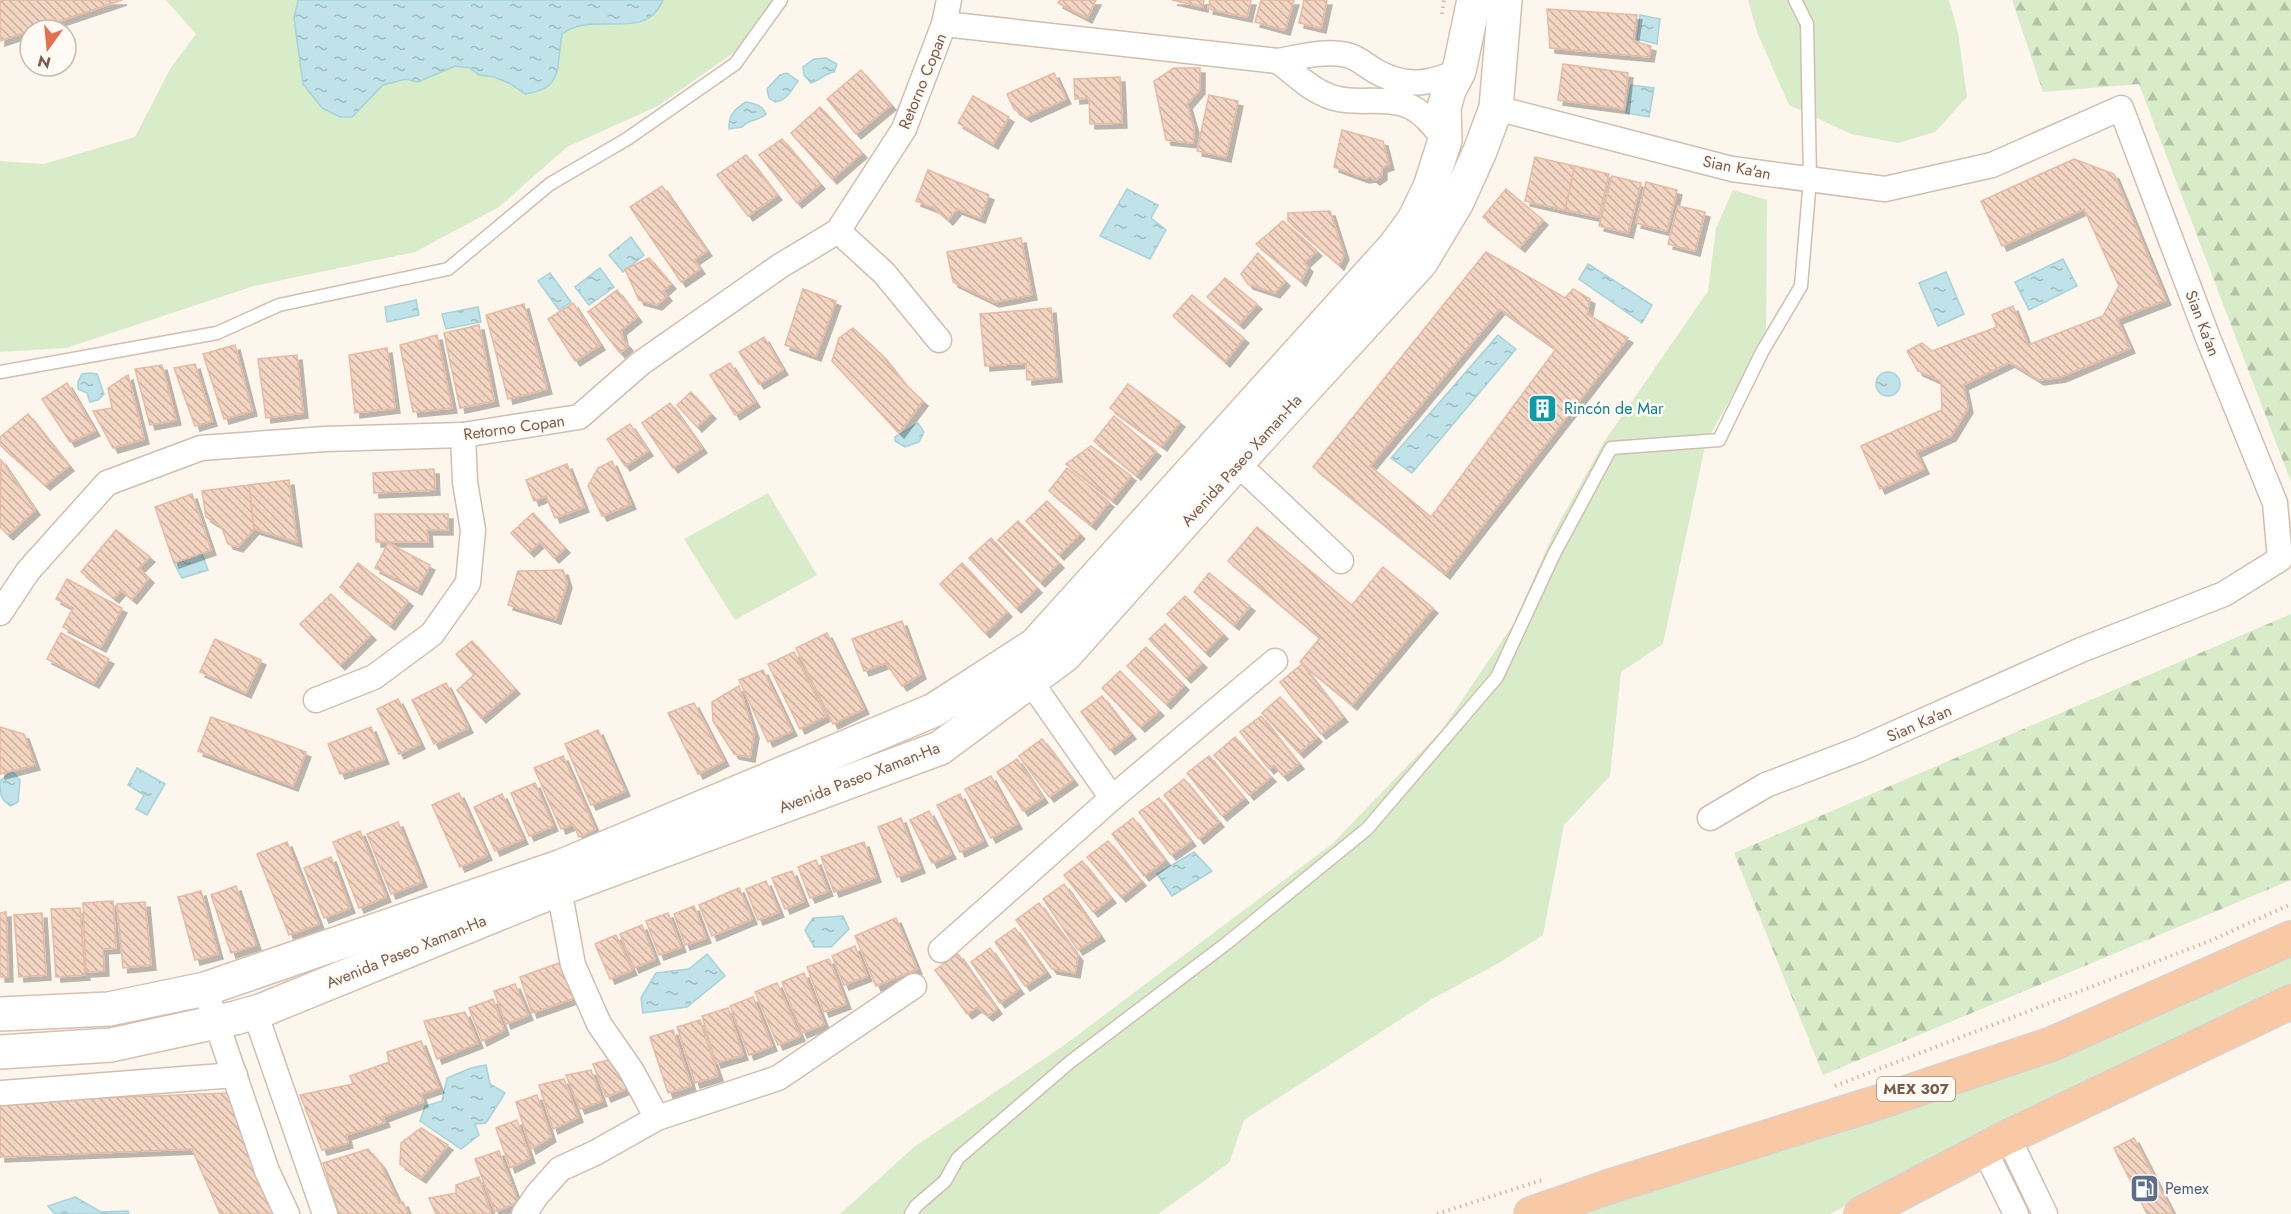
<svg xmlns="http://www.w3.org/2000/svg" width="2291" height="1214" font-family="Jost,sans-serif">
<defs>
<pattern id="forest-firs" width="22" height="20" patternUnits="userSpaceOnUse" patternTransform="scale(1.5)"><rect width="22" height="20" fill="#d8ecc9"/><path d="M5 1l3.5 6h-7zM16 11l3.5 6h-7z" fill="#b4c2a5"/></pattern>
<pattern id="water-ripples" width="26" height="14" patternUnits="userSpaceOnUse" patternTransform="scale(1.5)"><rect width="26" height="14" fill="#bfe3e8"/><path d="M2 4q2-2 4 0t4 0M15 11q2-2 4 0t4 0" fill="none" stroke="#a0bbbe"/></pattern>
<pattern id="building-back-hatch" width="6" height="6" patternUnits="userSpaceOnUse" patternTransform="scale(1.5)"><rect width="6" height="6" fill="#f3d5c3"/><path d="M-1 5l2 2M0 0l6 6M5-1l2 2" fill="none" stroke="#cab0a1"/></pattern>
<filter id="shadow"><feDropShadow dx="5" dy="5" stdDeviation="0" flood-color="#0004"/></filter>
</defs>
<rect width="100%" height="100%" fill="#fdf6ec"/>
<g fill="#d8ecc9">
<polygon points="166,0 784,0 746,44 658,106 567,147 499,207 415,252 254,286 66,348 0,352 0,161 44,164 135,137 170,69 196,34"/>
<polygon points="1748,0 1949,0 1958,32 1967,97 1935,132 1898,143 1851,134 1789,105 1757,32"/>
<polygon points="1733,190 1767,200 1766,336 1706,442 1663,644 1621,672 1610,776 1564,825 1543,935 1499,963 1432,999 1244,1120 1229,1163 1158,1214 840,1214 914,1147 1063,1046 1332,844 1441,731 1514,623 1554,532 1604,442 1708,291 1716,228"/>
<polygon points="768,493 817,575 735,620 684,539"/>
<polygon points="2291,953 2291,985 2079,1085 1830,1214 1580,1214"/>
</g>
<g fill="url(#forest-firs)">
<polygon points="2012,0 2291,0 2291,482 2139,84 2043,92"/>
<polygon points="2291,614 2291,880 1823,1075 1734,853"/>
</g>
<g fill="url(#water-ripples)" stroke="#a5d3da" stroke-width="1.5">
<path d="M298 0H663C646 43 593 10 562 34 556 65 565 89 525 94L511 84 494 77 479 75 470 68 455 66 418 82 406 79 383 85 352 117H340L322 108 303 84 294 18Z"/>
<polygon points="1640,15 1660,19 1657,44 1637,39"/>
<path d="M826 58 837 64 834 72C825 73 819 81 811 83L804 75 803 67 814 59Z"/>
<path d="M787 73 798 81C791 91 787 100 775 102L769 98 767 89 780 75Z"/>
<polygon points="1631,85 1654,88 1649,117 1626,113"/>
<path d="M746 102C755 104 762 105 766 114 758 122 750 118 742 127L729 129C728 115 735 109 746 102Z"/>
<polygon points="1127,189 1158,205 1151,218 1166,230 1150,259 1100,236"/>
<polygon points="631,237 644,255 623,272 609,255"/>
<polygon points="2063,259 2077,286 2029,310 2015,282"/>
<polygon points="1588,264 1652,305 1642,323 1579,279"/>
<polygon points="600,268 614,287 589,305 575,287"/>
<polygon points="1946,272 1964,314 1938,326 1919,283"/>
<polygon points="550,273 571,302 559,310 538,281"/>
<polygon points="416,300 419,315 387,322 385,307"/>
<polygon points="478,307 481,322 446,329 442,314"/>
<polygon points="1498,335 1516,349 1412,473 1391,458"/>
<circle cx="1888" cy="384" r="12"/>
<polygon points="90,373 97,374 104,394 98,400 90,402 87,393 78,389 78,382 82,374"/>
<polygon points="918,423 924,432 919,442 905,447 895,441 895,437"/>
<polygon points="202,554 208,570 182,578 174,563"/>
<polygon points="137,768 165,784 147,815 136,809 144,795 128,785"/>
<path d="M12 771 20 780 18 802 11 806C0 800 0 793 0 781Z"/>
<polygon points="1194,852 1212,871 1172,896 1157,874"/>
<polygon points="843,916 849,929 831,947 814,947 805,930 813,918"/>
<polygon points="707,954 725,976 687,1007 643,1013 641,998 656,973 689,969"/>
<polygon points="486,1065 490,1084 505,1093 486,1123 475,1124 479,1135 461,1149 420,1121 425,1106 442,1101 447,1078 471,1068"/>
<polygon points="75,1197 101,1212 128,1211 129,1214 55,1214 48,1206"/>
</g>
<g fill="url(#building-back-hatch)" stroke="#e6bba3" stroke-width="1.5" fill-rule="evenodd" filter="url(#shadow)">
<polygon points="0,0 122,0 0,41"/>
<polygon points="1060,0 1096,0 1087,18 1058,3"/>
<polygon points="1172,0 1204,0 1203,7"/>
<polygon points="1210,0 1251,0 1247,17 1208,9"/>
<polygon points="1261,0 1294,0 1285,30 1255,22"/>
<polygon points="1304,0 1327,0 1321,28 1299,23"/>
<polygon points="1547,9 1637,15 1633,41 1651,46 1649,57 1550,48"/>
<polygon points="1563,64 1628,73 1624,109 1558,100"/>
<polygon points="1174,68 1200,68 1200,89 1187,104 1194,128 1193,143 1166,140 1154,81"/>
<polygon points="861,70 891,105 856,134 827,99"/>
<polygon points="1054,73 1066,99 1026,117 1014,109 1007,94"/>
<polygon points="1120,77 1122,123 1090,124 1089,98 1075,99 1074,79"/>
<polygon points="1209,95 1238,101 1226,157 1197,151"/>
<polygon points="973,96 1009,117 993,144 958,123"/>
<polygon points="820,107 862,153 832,179 791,133"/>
<polygon points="1342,130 1383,141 1389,165 1382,167 1382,175 1375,180 1371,177 1364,178 1334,167"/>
<polygon points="782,139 820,184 797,203 759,155"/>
<polygon points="746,155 777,195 748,216 717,175"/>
<polygon points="1535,157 1575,166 1565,210 1525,201"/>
<polygon points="2074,159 2114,174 2166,300 2117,319 2130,348 2061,377 2039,380 2010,362 1963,385 1968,408 1951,436 1916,452 1924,469 1880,489 1861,446 1942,410 1941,381 1918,371 1907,351 1922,343 1932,351 1997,327 1992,315 2013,306 2028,345 2103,316 2119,286 2084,209 2002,246 1981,201"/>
<polygon points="1575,166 1609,174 1599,217 1565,210"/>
<polygon points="928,170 989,195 980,218 957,209 948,220 934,208 916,201"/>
<polygon points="1612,176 1641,183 1628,233 1599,226"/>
<polygon points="1646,182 1677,190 1667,231 1636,223"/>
<polygon points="662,186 707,251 694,260 700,269 681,282 630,207"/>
<polygon points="1506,189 1543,220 1520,247 1483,217"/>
<polygon points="1678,206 1705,212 1695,251 1668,244"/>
<polygon points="1330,211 1344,255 1339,265 1288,221 1288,213"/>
<polygon points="1283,221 1317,251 1304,263 1308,267 1301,281 1256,244"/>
<polygon points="1021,238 1032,295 994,302 953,282 947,252"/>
<path d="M1486 252 1565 298 1573 289 1590 299 1587 314 1628 338 1445 574 1313 467ZM1500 309 1556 349 1431 517 1370 466Z"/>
<polygon points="1258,253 1285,281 1275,293 1248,284 1241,274"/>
<polygon points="649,258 671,284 663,291 667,296 657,305 639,300 625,269"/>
<polygon points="1225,278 1257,304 1239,324 1207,297"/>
<polygon points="803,289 836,301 816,356 785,345"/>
<polygon points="617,290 637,317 621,330 623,340 628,346 620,353 588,312"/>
<polygon points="1192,295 1244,338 1225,362 1173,316"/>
<polygon points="573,303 600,345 575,361 548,319"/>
<polygon points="524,304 547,389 508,399 486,315"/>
<polygon points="1051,308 1057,377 1027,380 1026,363 985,366 980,314"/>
<polygon points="479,325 494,401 460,408 444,333"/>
<polygon points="853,328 882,355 904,383 923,401 899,433 832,361 839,338"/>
<polygon points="437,335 452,408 413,412 400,345"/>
<polygon points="764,337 783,370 759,384 739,352"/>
<polygon points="235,345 252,411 224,419 203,354"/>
<polygon points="387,348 395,408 355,413 349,355"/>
<polygon points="297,355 303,413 266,418 258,359"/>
<polygon points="730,363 755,402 735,415 710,375"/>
<polygon points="195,364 212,421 195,426 174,368"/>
<polygon points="162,365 176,420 150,425 135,369"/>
<polygon points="128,375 144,439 113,448 93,411 112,408 108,388"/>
<polygon points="67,383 95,431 70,442 42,399"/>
<polygon points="1128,384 1180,422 1162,446 1110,408"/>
<polygon points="691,392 711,414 697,427 677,405"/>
<polygon points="670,403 702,448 673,468 642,423"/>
<polygon points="28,414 69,466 45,485 0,445 0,437"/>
<polygon points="1114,416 1156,451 1136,475 1094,441"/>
<polygon points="630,424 648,451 625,466 607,439"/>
<polygon points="1091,446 1131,476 1112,500 1066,464"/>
<polygon points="1,460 35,510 8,535 0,527"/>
<polygon points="612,461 631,504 602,516 588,486 598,468"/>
<polygon points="567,464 584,507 555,518 546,496 534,501 526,480"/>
<polygon points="1067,468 1109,502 1091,525 1049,491"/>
<polygon points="434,469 435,490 374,493 373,473"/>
<polygon points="289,480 297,542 254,529 249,485"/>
<polygon points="249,485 254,529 238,547 228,544 221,526 206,517 202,491"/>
<polygon points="192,494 211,550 174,563 155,507"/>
<polygon points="1047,501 1080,534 1059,555 1026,521"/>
<polygon points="533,513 565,548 554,558 540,542 529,552 511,533"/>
<polygon points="375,514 448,514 448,530 427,530 428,542 376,542"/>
<polygon points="1018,521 1059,563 1040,582 998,540"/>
<polygon points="1257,527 1352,605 1383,567 1433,608 1352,705 1300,662 1320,638 1228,561"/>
<polygon points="116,530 150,557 139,568 149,578 132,599 121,590 114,598 81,572"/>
<polygon points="991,538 1037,588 1016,608 969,558"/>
<polygon points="388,543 430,565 417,590 375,568"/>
<polygon points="358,563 408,601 390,625 340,587"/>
<polygon points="962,563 1007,612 985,633 940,584"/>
<polygon points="563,570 567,583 556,619 508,605 518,571"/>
<polygon points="1209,573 1250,606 1234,625 1194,592"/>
<polygon points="67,579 122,608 101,647 63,627 73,608 56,599"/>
<polygon points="331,594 371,635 340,665 300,624"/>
<polygon points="1185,596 1223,634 1205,652 1167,614"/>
<polygon points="902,621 921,674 902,686 886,663 864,671 852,639"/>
<polygon points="1165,624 1202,663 1186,678 1149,639"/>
<polygon points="61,633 109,659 94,683 47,659"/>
<polygon points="827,633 864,709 833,724 796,648"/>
<polygon points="215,639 261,660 246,693 200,672"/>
<polygon points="472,641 515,689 481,718 457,690 474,675 456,654"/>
<polygon points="1146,647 1184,685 1166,704 1127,666"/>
<polygon points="794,652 826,716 800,729 768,664"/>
<polygon points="1302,664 1343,717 1321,734 1280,682"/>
<polygon points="763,670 792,731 768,742 739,680"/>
<polygon points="1120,671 1159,711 1140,727 1102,688"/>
<polygon points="446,683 468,728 434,744 412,700"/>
<polygon points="739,686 754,733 750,757 734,754 713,721 712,702"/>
<polygon points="1102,696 1131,734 1110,750 1081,712"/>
<polygon points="1280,697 1317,737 1299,753 1262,713"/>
<polygon points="398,699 420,744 399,754 377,709"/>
<polygon points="694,703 724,761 698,774 668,713"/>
<polygon points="1261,716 1299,764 1283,776 1274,765 1269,769 1240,732"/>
<polygon points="211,717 306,752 293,786 198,751"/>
<polygon points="0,727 24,734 35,765 0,774"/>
<polygon points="371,727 384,759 340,774 328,744"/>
<polygon points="598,730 625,791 591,805 565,744"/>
<polygon points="1235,737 1271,777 1249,795 1214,755"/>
<polygon points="1042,739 1073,780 1049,797 1019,756"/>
<polygon points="563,756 595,829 579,837 573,824 561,829 534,768"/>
<polygon points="1209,756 1244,798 1222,816 1187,773"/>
<polygon points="1017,759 1043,798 1023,811 997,772"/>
<polygon points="991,776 1017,824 991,838 965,789"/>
<polygon points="1184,779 1219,822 1199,839 1164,795"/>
<polygon points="535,783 553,826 529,836 511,793"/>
<polygon points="459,793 487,855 460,867 432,805"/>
<polygon points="502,794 523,839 495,851 474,807"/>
<polygon points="960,794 983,841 960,852 937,805"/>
<polygon points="1159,798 1191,841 1171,855 1139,812"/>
<polygon points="929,811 951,854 932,863 910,820"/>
<polygon points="901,818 920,868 897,877 878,827"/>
<polygon points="1133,818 1165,860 1144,876 1112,834"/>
<polygon points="398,822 422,882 391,894 367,834"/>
<polygon points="360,831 386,897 359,908 333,842"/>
<polygon points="1108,841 1141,881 1121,897 1087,857"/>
<polygon points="287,842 319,924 289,935 257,854"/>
<polygon points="864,842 876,877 834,892 821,857"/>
<polygon points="331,857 350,908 324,918 304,868"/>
<polygon points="816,860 828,891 810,898 798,867"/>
<polygon points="1082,861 1111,898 1093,912 1064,875"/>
<polygon points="792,871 804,901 785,909 772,878"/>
<polygon points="766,881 779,912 758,920 746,889"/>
<polygon points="1064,884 1100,936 1078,950 1043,899"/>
<polygon points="236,886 256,945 231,953 211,895"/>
<polygon points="739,888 752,919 712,936 699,905"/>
<polygon points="201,891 218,954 195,960 178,897"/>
<polygon points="113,901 116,948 103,949 104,971 86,972 83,903"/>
<polygon points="145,902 151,965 123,968 117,904"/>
<polygon points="1039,903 1078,956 1075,973 1052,969 1016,920"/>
<polygon points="694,906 706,938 685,945 674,914"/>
<polygon points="80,908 85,975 56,977 51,909"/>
<polygon points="6,912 8,977 0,977 0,913"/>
<polygon points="42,913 46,975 19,977 14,915"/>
<polygon points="668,913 681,947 659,955 646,921"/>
<polygon points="896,918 917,969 876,986 855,936"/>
<polygon points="642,925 655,959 634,968 620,934"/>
<polygon points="1015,928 1046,972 1025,986 995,942"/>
<polygon points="616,935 632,970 610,979 595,944"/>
<polygon points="855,946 867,976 844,985 832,956"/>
<polygon points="990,948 1019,989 1000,1003 971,962"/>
<polygon points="958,954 997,1009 988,1016 977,1007 967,1014 935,970"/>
<polygon points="829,959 846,1004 824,1012 807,967"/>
<polygon points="559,963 575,998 532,1013 520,977"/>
<polygon points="804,973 824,1024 802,1033 782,982"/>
<polygon points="777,983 800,1036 778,1045 755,992"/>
<polygon points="515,984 528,1015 506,1024 494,991"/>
<polygon points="753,997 772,1046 749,1055 730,1006"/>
<polygon points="493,999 504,1030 482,1041 469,1008"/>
<polygon points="728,1008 743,1055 716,1063 702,1016"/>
<polygon points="465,1012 478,1043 437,1059 424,1021"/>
<polygon points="700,1020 718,1076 695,1083 677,1027"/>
<polygon points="673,1030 691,1086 668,1093 650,1037"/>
<polygon points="421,1041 439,1088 421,1094 423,1102 383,1117 385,1122 346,1135 348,1143 322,1150 300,1095 353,1084 350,1076 389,1062 387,1052"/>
<polygon points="616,1058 628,1088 606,1097 593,1064"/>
<polygon points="591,1070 602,1101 580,1109 566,1075"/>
<polygon points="564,1079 578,1117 553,1129 539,1085"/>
<polygon points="228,1093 280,1214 220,1214 192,1149 0,1157 0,1102"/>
<polygon points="537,1095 551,1137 531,1149 516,1102"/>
<polygon points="517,1120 530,1158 510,1168 496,1128"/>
<polygon points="421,1128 448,1145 421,1178 400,1164 401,1143"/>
<polygon points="2134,1138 2173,1214 2147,1214 2114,1148"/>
<polygon points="368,1149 381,1165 399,1203 403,1202 408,1214 339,1214 323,1163"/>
<polygon points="499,1151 518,1202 495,1212 475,1159"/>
<polygon points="479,1177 491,1214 436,1214 429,1198 456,1193 456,1185"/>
</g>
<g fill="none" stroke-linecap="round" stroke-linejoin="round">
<defs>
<g id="service">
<polyline points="0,372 217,333 279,305 448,269 550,184 627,139 735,64 781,0"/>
<polyline points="911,1214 916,1206 945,1181 958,1158 1070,1062 1227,943 1367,829 1497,677 1554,554 1611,448 1719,440 1762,352 1801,286 1810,179 1807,24 1795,0"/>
</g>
<g id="minor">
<path d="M944 24 1278 61C1300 57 1324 50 1347 55 1360 58 1368 68 1379 73 1408 88 1430 84 1459 71"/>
<path d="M1278 61C1293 72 1307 87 1324 94 1351 108 1385 94 1411 107 1425 114 1435 128 1445 140"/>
<polyline points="1496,108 1732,169 1885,189 1992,165 2121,108 2208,338 2275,503 2280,559 2224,594 2081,650 1860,749 1766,785 1710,818"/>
<polyline points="838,231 884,273 939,340"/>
<polyline points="1237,463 1341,561"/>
<polyline points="0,613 28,571 107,483 201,448 325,439 463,435 579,417 641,363 780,266 838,231 904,129 944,24 949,0"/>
<polyline points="1030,681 1112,798"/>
<polyline points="316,700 374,677 432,634 468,583 473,530 465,482 463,435"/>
<polyline points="559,889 573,965 599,1024 631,1070 657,1118"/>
<polyline points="941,950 1112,798 1275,661"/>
<polyline points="205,989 267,1171 287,1214"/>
<polyline points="260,1011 260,1027 325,1214"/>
<polyline points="2,1093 235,1075"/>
<polyline points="2008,1137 2045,1214"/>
<polyline points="1984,1149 2016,1214"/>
<polyline points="524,1214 537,1195 560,1169 595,1153 657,1118 778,1078 914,986"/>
</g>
<g id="secondary">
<polyline points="0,1014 109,1009 205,989 562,866 934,710 1035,645 1395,246 1414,220 1430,187 1445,140 1444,108 1449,90 1459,71 1474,0"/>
<polyline points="0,1052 111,1045 235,1018 260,1011 559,889 940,748 1065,655 1237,463 1421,262 1457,202 1480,151 1496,108 1505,0"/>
</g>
<g id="trunk">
<polyline points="1531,1214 1608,1187 1876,1103 2052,1044 2291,938"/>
<polyline points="1861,1214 2008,1137 2291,1002"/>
</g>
</defs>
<use href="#service" stroke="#d1beb0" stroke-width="15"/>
<use href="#minor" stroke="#d1beb0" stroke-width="27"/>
<use href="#secondary" stroke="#d6c0b0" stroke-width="36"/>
<use href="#trunk" stroke="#dad1cd" stroke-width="36"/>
<g stroke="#d9b8a5" stroke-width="4" stroke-dasharray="1.5 4.5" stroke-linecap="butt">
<polyline points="1442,14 1444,0"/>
<polyline points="1835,1086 2212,940 2291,904"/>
<polyline points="1437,1214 1542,1180"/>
</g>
<use href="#service" stroke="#fff" stroke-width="12"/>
<use href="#minor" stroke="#fff" stroke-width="24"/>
<use href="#secondary" stroke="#fff" stroke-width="33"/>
<use href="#trunk" stroke="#f9c8a4" stroke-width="33"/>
</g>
<defs>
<symbol id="building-square" viewBox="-11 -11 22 22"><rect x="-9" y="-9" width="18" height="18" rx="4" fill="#0f9aa8" stroke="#fffaf3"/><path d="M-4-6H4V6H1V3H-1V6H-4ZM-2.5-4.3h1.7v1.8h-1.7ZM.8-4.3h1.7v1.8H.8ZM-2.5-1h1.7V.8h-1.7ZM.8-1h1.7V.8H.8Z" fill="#fff"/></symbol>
<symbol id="fuel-square" viewBox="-11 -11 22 22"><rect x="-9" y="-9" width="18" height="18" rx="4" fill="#5c6f8a" stroke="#fffaf3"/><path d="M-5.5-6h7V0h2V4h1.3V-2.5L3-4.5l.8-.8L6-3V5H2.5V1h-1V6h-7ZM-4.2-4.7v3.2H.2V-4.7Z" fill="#fff"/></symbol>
</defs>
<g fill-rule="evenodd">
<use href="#building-square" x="1526" y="392" width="33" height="33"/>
<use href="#fuel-square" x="2128" y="1172" width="33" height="33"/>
</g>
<g text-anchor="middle" stroke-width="5" stroke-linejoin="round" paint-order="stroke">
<rect fill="#fffaf3" stroke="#a28b7f" stroke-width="1.5" x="1877" y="1077" width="78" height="24" rx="4.5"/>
<g font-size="15" font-weight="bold" fill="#7a5c4d">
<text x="1916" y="1094">MEX 307</text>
</g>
<g font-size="16" fill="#7a5c4d" stroke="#fffaf3">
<text transform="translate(922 81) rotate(-68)" y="6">Retorno Copan</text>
<text transform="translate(1737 167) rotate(11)" y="6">Sian Ka'an</text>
<text transform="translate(2203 323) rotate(69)" y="6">Sian Ka'an</text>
<text transform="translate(514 427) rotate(-8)" y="6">Retorno Copan</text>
<text transform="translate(1241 460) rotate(-48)" y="6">Avenida Paseo Xaman-Ha</text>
<text transform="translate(1919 723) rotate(-24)" y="6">Sian Ka'an</text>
<text transform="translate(859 777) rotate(-21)" y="6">Avenida Paseo Xaman-Ha</text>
<text transform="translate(406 951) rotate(-22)" y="6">Avenida Paseo Xaman-Ha</text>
</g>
<g font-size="16" fill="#0d838f" stroke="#fffaf3" text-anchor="start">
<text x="1564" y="414">Rincón de Mar</text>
</g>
<g font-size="16" fill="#4e5e75" stroke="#fffaf3" text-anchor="start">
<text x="2165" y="1194">Pemex</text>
</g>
</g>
<g transform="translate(48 48) rotate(195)"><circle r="28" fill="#fffaf3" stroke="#cabbb1" stroke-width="1.5"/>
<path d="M0-4.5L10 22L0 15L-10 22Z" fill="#e76f51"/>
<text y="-9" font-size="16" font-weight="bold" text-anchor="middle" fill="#7a5c4d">N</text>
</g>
</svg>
